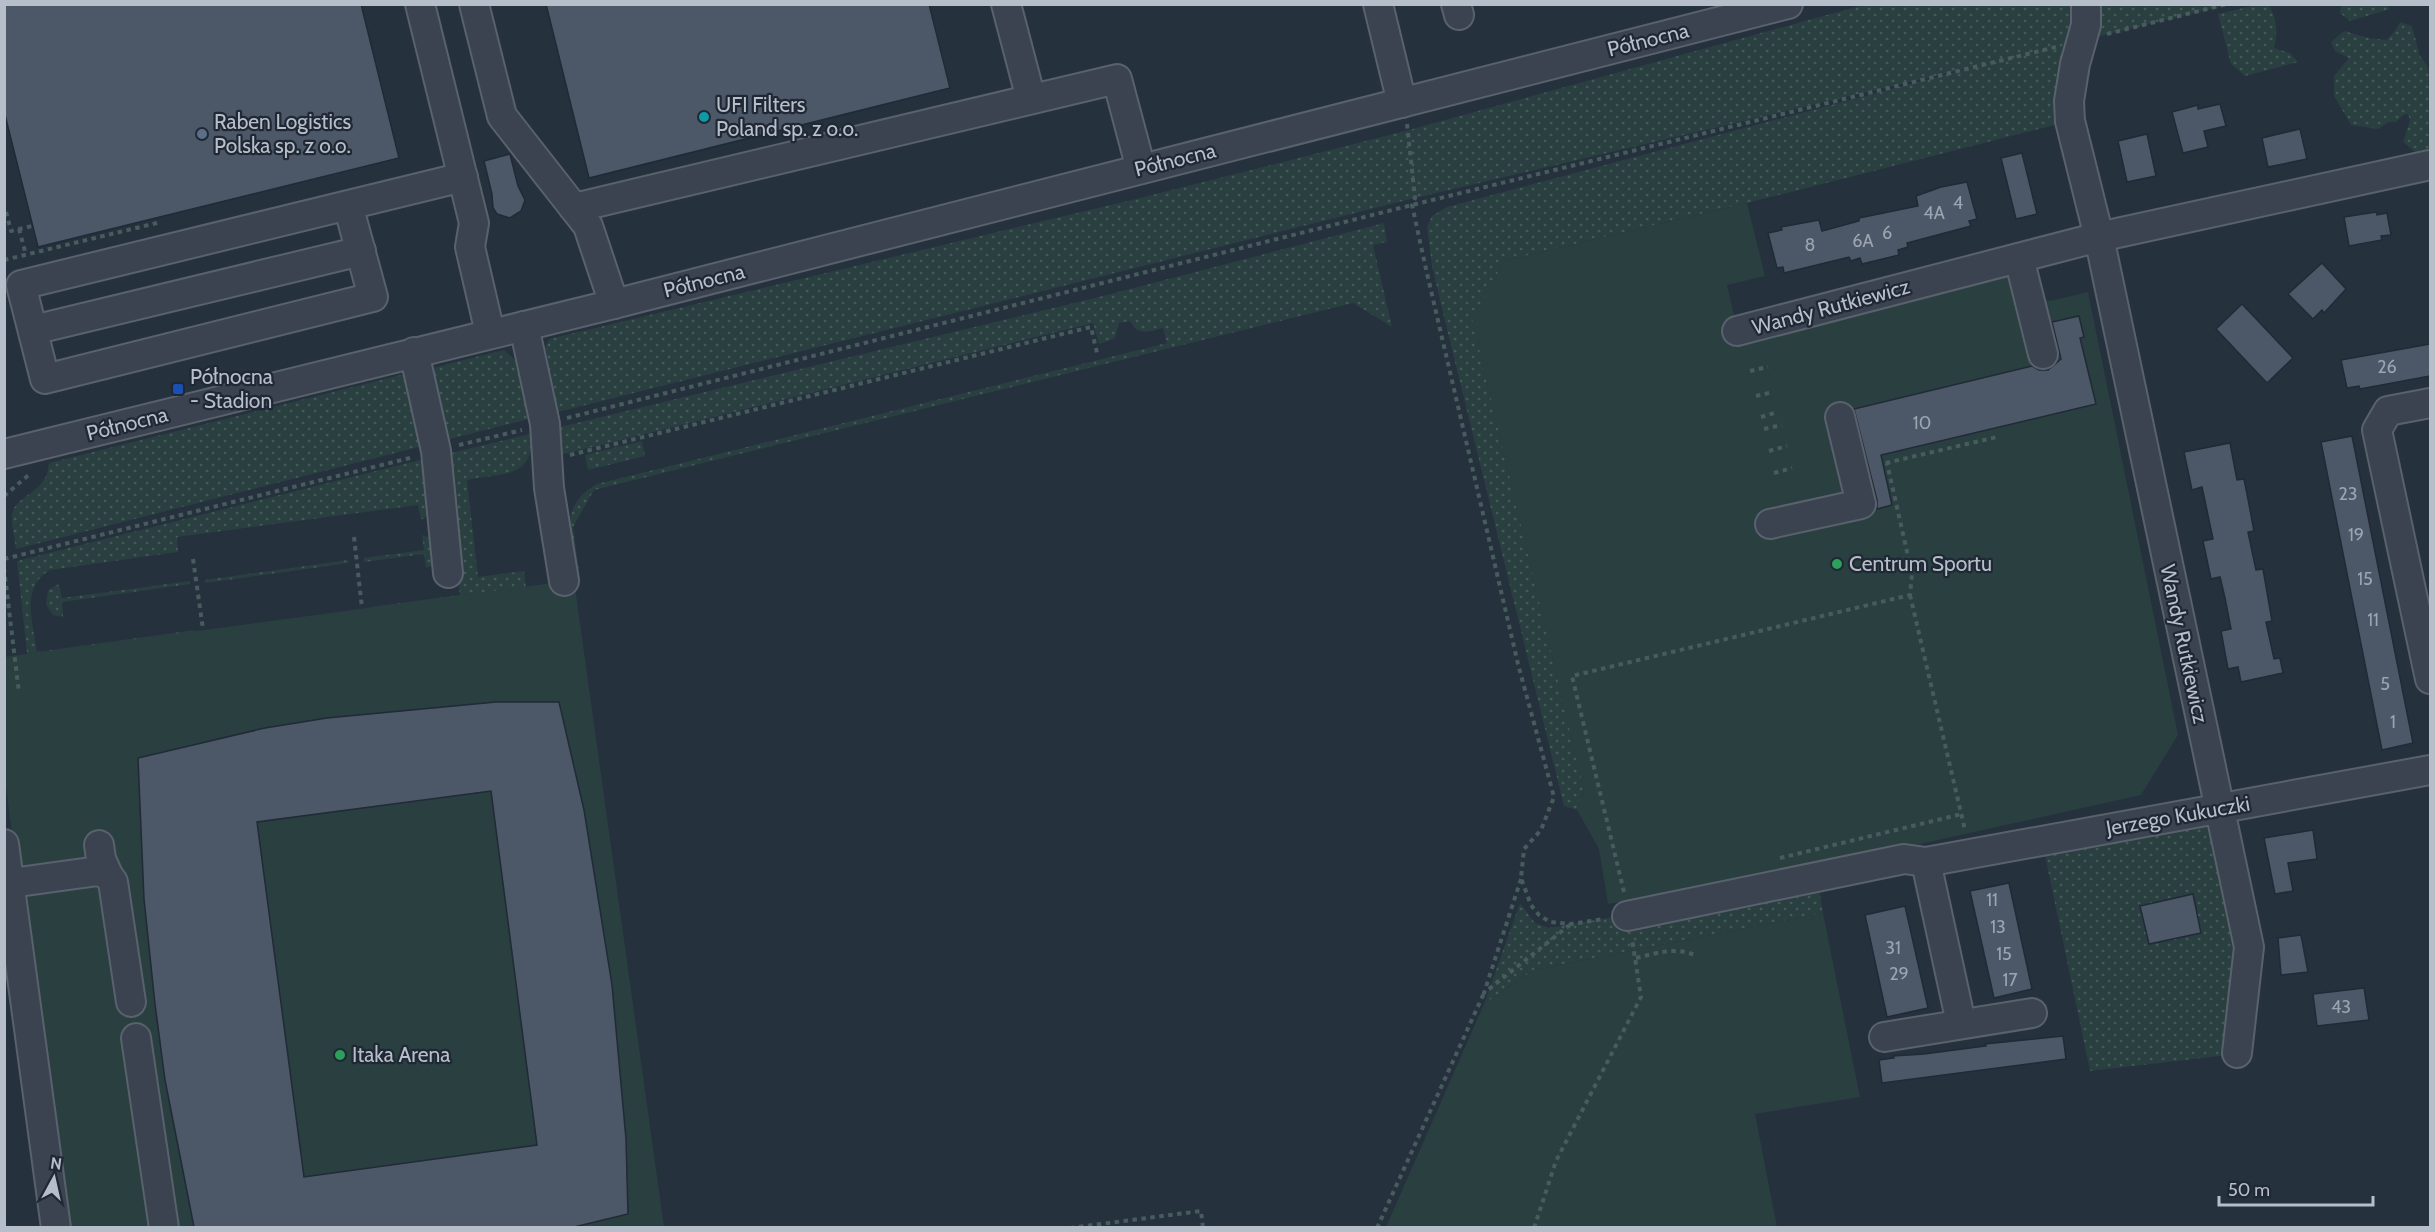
<svg xmlns="http://www.w3.org/2000/svg" width="2435" height="1232" font-family="Cabin,sans-serif">
<defs>
<pattern id="grass-dots" width="8" height="8" patternUnits="userSpaceOnUse" patternTransform="scale(1.5)"><rect width="8" height="8" fill="#293f40"/><path d="M2 2h.1M6 6h.1" fill="none" stroke="#46595a" stroke-width="1.8" stroke-linecap="round"/></pattern>
</defs>
<rect width="100%" height="100%" fill="#26313e"/>
<g fill="url(#grass-dots)">
<polygon points="1863,5 2227,5 2080,41 2070,121 1747,203 1504,261 1584,791 1577,810 1564,806 1446,325 1432,266 1427,227 1432,216 1447,207 1982,65 1415,198 554,413 543,353 549,339 1140,198 1409,130"/>
<path d="M2256 5H2269C2277 20 2278 31 2274 48L2290 53 2298 62 2245 76 2231 64 2218 14Z"/>
<polygon points="2341,5 2386,5 2390,9 2350,21 2340,13"/>
<polygon points="2400,22 2412,26 2420,56 2428,67 2430,83 2430,150 2418,154 2403,142 2410,120 2408,114 2403,115 2396,122 2389,122 2378,129 2351,125 2334,96 2334,76 2349,58 2335,51 2331,42 2344,31 2368,38 2386,40 2395,31"/>
<path d="M1384 223 1387 242 1373 245 1392 327 1353 303 594 490 573 527 580 578 574 580C570 543 557 506 597 484L1167 343 1163 328C1149 332 1137 336 1130 321L1119 323 1115 338 1099 344 1093 323 560 455 556 428 1099 297Z"/>
<polygon points="504,350 519,364 533,418 442,441 428,369"/>
<path d="M409 373 427 445 16 549C15 538 11 526 12 515 14 499 35 494 43 481 47 477 48 469 49 463Z"/>
<path d="M534 433C531 481 503 472 467 480L478 577 524 571 526 588 370 616V607L460 595 443 455Z"/>
<polygon points="642,441 645,456 588,470 585,455"/>
<path d="M428 458 431 513 421 520 418 505 177 537 178 552 50 570C20 587 33 623 37 652L195 630 196 639 28 662 17 561Z"/>
<polygon points="422,535 434,539 434,565 426,568 424,554 364,562 364,558 424,550"/>
<polygon points="348,560 349,563 205,583 205,580"/>
<polygon points="190,581 190,584 62,602 63,617 53,615 46,605 48,590 59,584 62,598"/>
<polygon points="2219,808 2249,947 2237,1054 2090,1071 2042,841"/>
<polygon points="1818,882 1823,913 1534,970 1484,1004 1520,903 1535,923 1549,928"/>
</g>
<g fill="#293f40">
<polygon points="1747,203 1765,276 1727,285 1741,345 2035,270 2040,298 2050,301 2088,292 2178,735 2141,795 1744,883 1608,904 1599,849 1577,810 1584,791 1472,319 1504,261"/>
<polygon points="574,580 664,1227 63,1227 5,779 4,657"/>
<polygon points="1823,913 1860,1097 1755,1114 1777,1227 1386,1227 1484,1004 1534,970"/>
</g>
<g fill="#4c5867" stroke="#212a36" stroke-width="1.5" fill-rule="evenodd">
<polygon points="4,4 361,4 399,158 38,247 4,111"/>
<polygon points="546,4 929,4 950,88 589,178"/>
<polygon points="2220,104 2226,126 2204,131 2208,147 2183,153 2172,112 2198,105 2198,109"/>
<polygon points="2300,129 2307,159 2268,167 2262,138"/>
<polygon points="2147,134 2156,176 2127,182 2118,141"/>
<polygon points="2022,153 2037,214 2016,219 2001,158"/>
<polygon points="510,154 518,186 525,200 521,211 510,218 497,214 493,208 492,194 484,161"/>
<polygon points="1967,182 1977,219 1969,221 1971,226 1907,243 1908,247 1898,250 1899,255 1862,264 1860,258 1851,261 1849,257 1784,273 1783,267 1777,268 1768,233 1782,230 1781,227 1819,220 1822,231 1859,221 1859,218 1918,206 1916,196 1941,187"/>
<polygon points="2376,212 2377,215 2387,213 2391,235 2381,236 2382,240 2349,246 2344,217"/>
<polygon points="2322,263 2346,289 2324,313 2322,310 2313,319 2288,294"/>
<polygon points="2242,304 2293,358 2267,383 2216,329"/>
<polygon points="2079,316 2084,337 2080,338 2096,404 1881,455 1892,505 1877,509 1877,500 1854,409 2032,366 2039,370 2048,370 2061,359 2052,322"/>
<polygon points="2430,344 2430,376 2360,389 2359,386 2347,388 2341,360"/>
<polygon points="2352,436 2413,743 2382,750 2321,442"/>
<polygon points="2230,443 2237,480 2244,479 2247,494 2254,531 2248,532 2256,570 2263,569 2272,621 2266,622 2274,659 2280,658 2283,673 2241,682 2238,667 2228,669 2221,631 2231,629 2225,598 2220,577 2211,579 2203,541 2213,539 2202,487 2192,490 2184,452"/>
<path d="M496 702H559L584 810 612 985 626 1139 628 1214 574 1227H194L165 1080 155 1004 144 899 138 758 265 728 327 718ZM491 791 537 1145 304 1177 257 822Z"/>
<polygon points="2313,830 2317,859 2288,863 2293,891 2275,894 2264,838"/>
<polygon points="2009,883 2032,989 1994,998 1970,891"/>
<polygon points="2193,894 2201,933 2149,944 2140,906"/>
<polygon points="1905,906 1928,1008 1887,1017 1865,915"/>
<polygon points="2301,935 2308,972 2281,975 2278,938"/>
<polygon points="2364,988 2369,1020 2317,1026 2313,994"/>
<polygon points="2063,1036 2066,1059 1882,1083 1879,1060 1894,1058 1893,1056 1924,1054 1986,1046 1985,1044"/>
</g>
<g fill="none" stroke-linecap="round" stroke-linejoin="round">
<defs>
<g id="minor">
<polyline points="420,4 474,223 470,247 490,333"/>
<polyline points="474,4 502,116 574,208 1117,79 1141,169"/>
<polyline points="1006,4 1031,99"/>
<polyline points="1378,4 1402,103"/>
<polyline points="1456,4 1459,15"/>
<polyline points="348,205 373,297 45,379 21,285 463,177"/>
<polyline points="574,208 588,226 614,304"/>
<polyline points="2019,258 2043,354"/>
<polyline points="524,326 545,424 549,488 564,581"/>
<polyline points="33,330 361,251"/>
<polyline points="1737,331 2099,237 2070,121 2069,101 2075,64 2086,25 2086,4"/>
<polyline points="414,352 436,451 448,573"/>
<polyline points="2430,403 2388,411 2377,430 2430,679"/>
<polyline points="4,454 614,304 1788,4"/>
<polyline points="1770,524 1861,504 1840,417"/>
<polyline points="4,844 56,1228"/>
<polyline points="99,845 101,859 108,875"/>
<polyline points="1926,862 1961,1023"/>
<polyline points="4,884 98,871 108,875 113,882 131,1002"/>
<polyline points="1627,916 1904,859 1926,862 2430,770"/>
<polyline points="1884,1037 2032,1013"/>
<polyline points="136,1038 164,1228"/>
<polyline points="2237,1053 2249,947 2099,237 2430,165"/>
</g>
</defs>
<use href="#minor" stroke="#58616c" stroke-width="32"/>
<g stroke="#485c5e" stroke-width="4" stroke-dasharray="4.5 4.5" stroke-linecap="butt">
<polyline points="2107,34 2227,4"/>
<polyline points="1407,124 1415,198 1412,205 1426,269 1518,664 1554,797 1541,830 1524,849 1521,878 1531,905 1539,915 1550,922 1571,924 1604,919"/>
<polyline points="6,212 11,231 32,226"/>
<polyline points="19,229 26,255"/>
<polyline points="4,260 161,222"/>
<polyline points="1750,371 1768,367"/>
<polyline points="1756,396 1773,392"/>
<polyline points="1761,417 1778,412"/>
<polyline points="567,418 1412,205 2056,47"/>
<polyline points="1764,429 1782,425"/>
<polyline points="459,445 522,430"/>
<polyline points="1769,451 1787,446"/>
<polyline points="570,455 1091,327 1097,353"/>
<polyline points="1877,465 1997,437"/>
<polyline points="1774,473 1792,468"/>
<polyline points="4,496 31,473"/>
<polyline points="354,537 362,608"/>
<polyline points="4,559 414,457"/>
<polyline points="193,559 203,629"/>
<polyline points="4,568 19,693"/>
<polyline points="1910,595 1965,830"/>
<polyline points="1780,858 1962,814"/>
<polyline points="1521,879 1484,993 1571,924"/>
<polyline points="1624,892 1572,676 1910,595 1912,574 1887,463"/>
<path d="M1636 958C1658 953 1676 946 1697 956"/>
<polyline points="1070,1228 1201,1211 1203,1228"/>
<polyline points="1377,1228 1484,993"/>
<polyline points="1534,1228 1556,1161 1641,997 1632,939"/>
</g>
<use href="#minor" stroke="#3a434f" stroke-width="28"/>
</g>
<circle fill="#0f9aa8" stroke="#1f2834" stroke-width="2" cx="704" cy="117" r="6"/>
<circle fill="#5c6f8a" stroke="#1f2834" stroke-width="2" cx="202" cy="134" r="6"/>
<rect fill="#1a4fb4" stroke="#1f2834" stroke-width="2" x="172" y="383" width="12" height="12" rx="3"/>
<g fill="#2e9e5b" stroke="#1f2834" stroke-width="2">
<circle cx="1837" cy="564" r="6"/>
<circle cx="340" cy="1055" r="6"/>
</g>
<g text-anchor="middle" stroke-width="4.5" stroke-linejoin="round" paint-order="stroke">
<g font-size="18" fill="#9ca4b0">
<text x="1958" y="209">4</text>
<text x="1934" y="219">4A</text>
<text x="1887" y="239">6</text>
<text x="1863" y="247">6A</text>
<text x="1810" y="251">8</text>
<text x="2387" y="373">26</text>
<text x="1922" y="429">10</text>
<text x="2348" y="500">23</text>
<text x="2356" y="541">19</text>
<text x="2365" y="585">15</text>
<text x="2373" y="626">11</text>
<text x="2385" y="690">5</text>
<text x="2393" y="728">1</text>
<text x="1992" y="906">11</text>
<text x="1998" y="933">13</text>
<text x="1893" y="954">31</text>
<text x="2004" y="960">15</text>
<text x="1899" y="980">29</text>
<text x="2010" y="986">17</text>
<text x="2341" y="1013">43</text>
</g>
<g font-size="21" fill="#b6bec9" stroke="#1f2834">
<text transform="translate(1648 40) rotate(-14)" y="7">Północna</text>
<text transform="translate(1175 160) rotate(-14)" y="7">Północna</text>
<text transform="translate(704 281) rotate(-14)" y="7">Północna</text>
<text transform="translate(1831 307) rotate(-15)" y="7">Wandy Rutkiewicz</text>
<text transform="translate(127 424) rotate(-14)" y="7">Północna</text>
<text transform="translate(2184 644) rotate(78)" y="7">Wandy Rutkiewicz</text>
<text transform="translate(2178 816) rotate(-10)" y="7">Jerzego Kukuczki</text>
</g>
<g font-size="21" fill="#b6bec9" stroke="#1f2834" text-anchor="start">
<text x="716" y="112">UFI Filters<tspan x="716" dy="24">Poland sp. z o.o.</tspan></text>
<text x="214" y="129">Raben Logistics<tspan x="214" dy="24">Polska sp. z o.o.</tspan></text>
<text x="190" y="384">Północna<tspan x="190" dy="24">- Stadion</tspan></text>
<text x="1849" y="571">Centrum Sportu</text>
<text x="352" y="1062">Itaka Arena</text>
</g>
</g>
<rect width="2435" height="1232" fill="none" stroke="#b6bec9" stroke-width="12"/>
<g transform="translate(54 1178) rotate(8)" stroke="#1f2834" stroke-width="4.5" paint-order="stroke">
<path d="M0-4.5L10 22L0 15L-10 22Z" fill="#b6bec9"/>
<text y="-9" font-size="16" font-weight="bold" text-anchor="middle" fill="#b6bec9">N</text>
</g>
<path d="M2219 1196v9h154v-9" fill="none" stroke="#b6bec9" stroke-width="3"/>
<text x="2228" y="1196" font-size="18" fill="#b6bec9" stroke="#1f2834" stroke-width="4.5" paint-order="stroke">50 m</text>
</svg>
